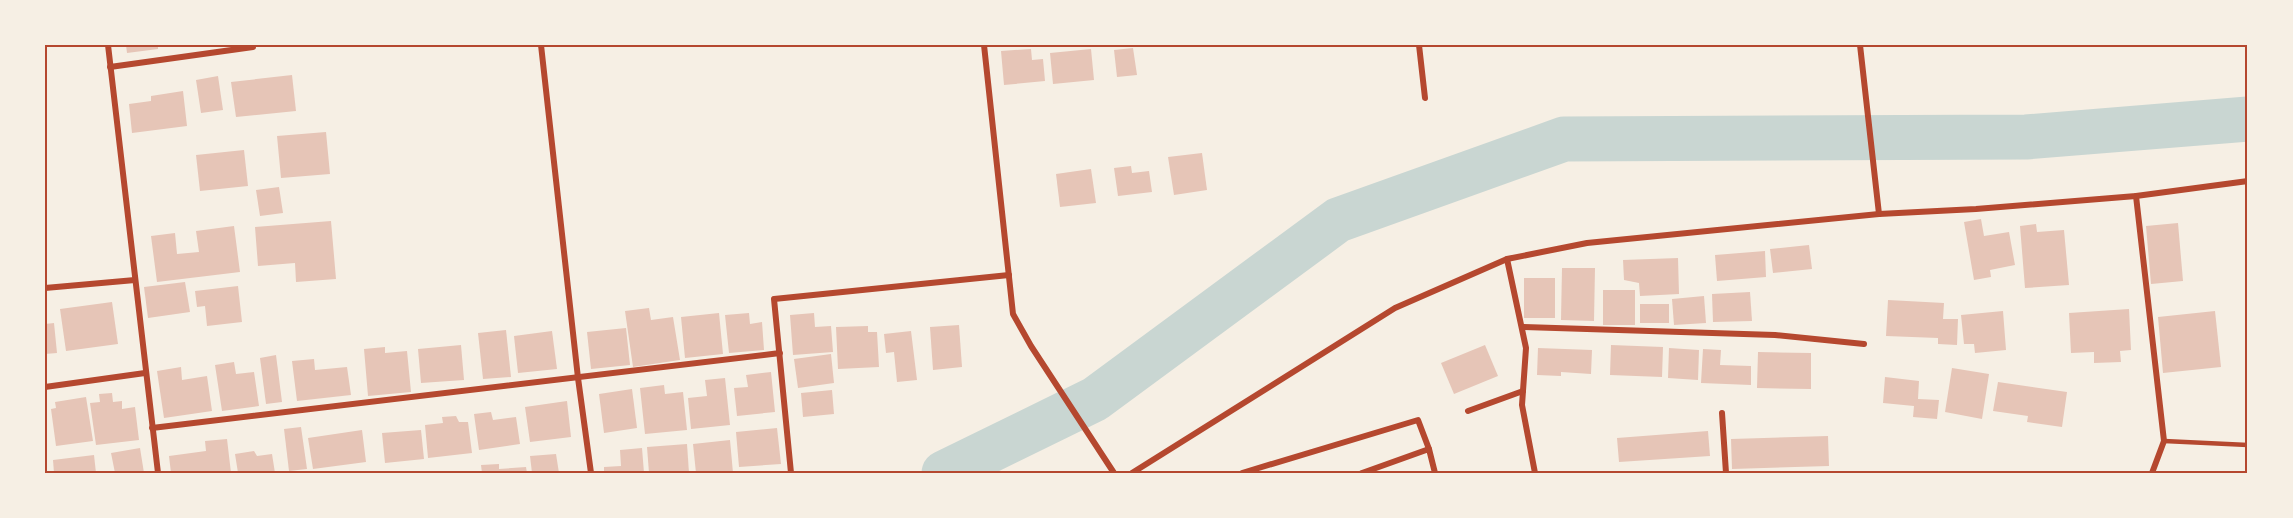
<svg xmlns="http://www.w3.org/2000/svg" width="2293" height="518" font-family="Ubuntu,sans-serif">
<rect width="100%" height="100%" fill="#f6efe4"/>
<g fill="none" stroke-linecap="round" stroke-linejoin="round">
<polyline stroke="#c9d6d2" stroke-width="45" points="944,473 1095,399 1338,220 1564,139 2026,137 2248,119"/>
</g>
<g fill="#e6c5b7">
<polygon points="126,45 158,45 158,49 127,53"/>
<polygon points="1133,48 1137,75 1117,77 1114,50"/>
<polygon points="1031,49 1032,60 1043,59 1045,81 1004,85 1001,51"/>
<polygon points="1091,49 1094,80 1053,84 1050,53"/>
<polygon points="292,75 296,111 236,117 231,82"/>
<polygon points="218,76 223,110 201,113 196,80"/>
<polygon points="183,91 187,126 132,133 129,104 151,101 151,96"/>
<polygon points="326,132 330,174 281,178 277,136"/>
<polygon points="244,150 248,186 200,191 196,155"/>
<polygon points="1202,153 1207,190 1174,195 1168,157"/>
<polygon points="1131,166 1132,173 1149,171 1152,192 1118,196 1114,168"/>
<polygon points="1091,169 1096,203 1060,207 1056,174"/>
<polygon points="279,187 283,213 260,216 256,190"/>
<polygon points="1981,219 1984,236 2009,232 2015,265 1990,270 1991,277 1974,280 1964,222"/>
<polygon points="331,221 336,279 296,282 295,263 258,266 255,227"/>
<polygon points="2178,223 2183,281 2151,284 2146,226"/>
<polygon points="2036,224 2037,232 2064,230 2069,285 2025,288 2020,226"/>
<polygon points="234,226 240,272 157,282 151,236 175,233 177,254 199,252 196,231"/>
<polygon points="1809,245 1812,269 1773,273 1770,249"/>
<polygon points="1765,251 1766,277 1717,281 1715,255"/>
<polygon points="1678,258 1679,294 1640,296 1639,283 1624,280 1623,260"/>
<polygon points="1562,268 1595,268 1594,321 1561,320"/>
<rect x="1524" y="278" width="31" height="40"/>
<polygon points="185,282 190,312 148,318 144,287"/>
<polygon points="238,286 242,322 207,326 205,306 197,307 195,291"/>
<rect x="1603" y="290" width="32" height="35"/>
<polygon points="1750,292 1752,321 1713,322 1712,294"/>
<polygon points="1704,296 1706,323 1674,325 1672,299"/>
<polygon points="1888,300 1944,303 1943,319 1958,319 1957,345 1938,344 1938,338 1886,336"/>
<polygon points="112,302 118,344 66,351 60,309"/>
<rect x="1640" y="304" width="29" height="19"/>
<polygon points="649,308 651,320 673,317 680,360 633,367 625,311"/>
<polygon points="2129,309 2131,350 2120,351 2121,362 2094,363 2094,352 2071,353 2069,313"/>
<polygon points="2003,311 2006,350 1975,353 1974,344 1964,344 1961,315"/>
<polygon points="2215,311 2221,367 2163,373 2158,317"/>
<polygon points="719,313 723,354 685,358 681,317"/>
<polygon points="749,313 750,324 762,322 764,350 729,353 725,315"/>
<polygon points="814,313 815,327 831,326 833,352 793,355 790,315"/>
<polygon points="54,323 57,353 45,354 45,324"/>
<polygon points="959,325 962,367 933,370 930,327"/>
<polygon points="868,326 868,332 877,332 879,367 838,369 836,327"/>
<polygon points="626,328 630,365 591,369 587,332"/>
<polygon points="506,330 511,377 483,379 478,333"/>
<polygon points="552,331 557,369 518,373 514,336"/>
<polygon points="911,331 917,380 897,382 894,352 886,353 884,334"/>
<polygon points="461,345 464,380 421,383 418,349"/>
<polygon points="1485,345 1498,376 1454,394 1441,363"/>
<polygon points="1611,345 1663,347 1662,377 1610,375"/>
<polygon points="385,347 385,353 407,351 411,392 368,396 364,349"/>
<polygon points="1538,348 1592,350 1591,374 1561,372 1561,376 1537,375"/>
<polygon points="1669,348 1699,350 1698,380 1668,378"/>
<polygon points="1703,349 1721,350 1720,365 1751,366 1751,385 1701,383"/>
<polygon points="1758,352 1811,353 1811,389 1757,388"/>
<polygon points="831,354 834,383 798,388 794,359"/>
<polygon points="276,355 282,402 266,404 260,358"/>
<polygon points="314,359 315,370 347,367 351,395 297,401 292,361"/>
<polygon points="234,362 236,374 254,372 259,406 222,411 215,365"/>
<polygon points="181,367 182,380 207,376 212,411 164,418 157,371"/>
<polygon points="1952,368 1989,374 1982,419 1945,412"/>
<polygon points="771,372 775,412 737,416 734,388 748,387 746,375"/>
<polygon points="1885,377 1919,381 1918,399 1939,400 1937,419 1913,417 1914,406 1883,403"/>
<polygon points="725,378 730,425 691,429 688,398 707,396 705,380"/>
<polygon points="1998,382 2067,392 2062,427 2027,422 2028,416 1993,411"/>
<polygon points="664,385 665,394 683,392 687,430 645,434 640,388"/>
<polygon points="632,389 637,428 604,433 599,394"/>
<polygon points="832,390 834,414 803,417 801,393"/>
<polygon points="112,393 113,402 122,401 122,409 135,407 139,440 96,445 90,403 100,402 99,394"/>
<polygon points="86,397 93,441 56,446 51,409 56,408 55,402"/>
<polygon points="567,401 571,437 530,442 525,407"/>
<polygon points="491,412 493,420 516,417 520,444 479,450 474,414"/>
<polygon points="456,416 459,422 468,422 472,453 428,458 425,425 443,423 442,417"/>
<polygon points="301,427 307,469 289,471 284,429"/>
<polygon points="777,428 781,464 739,467 736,432"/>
<polygon points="362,430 366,462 313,469 308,438"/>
<polygon points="421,430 424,459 385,463 382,433"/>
<polygon points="1708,431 1710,456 1619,462 1617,438"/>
<polygon points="1828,436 1829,466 1732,469 1731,439"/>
<polygon points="227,439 231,473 171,473 169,456 206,451 205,441"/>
<polygon points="730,440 733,473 696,473 693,444"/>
<polygon points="687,444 689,473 649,473 647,447"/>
<polygon points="140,448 144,473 115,473 111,453"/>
<polygon points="642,448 644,473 604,473 604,467 621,466 620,450"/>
<polygon points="254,451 257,456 272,454 275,473 238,473 235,454"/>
<polygon points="556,454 559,473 532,473 530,456"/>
<polygon points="94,455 96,473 54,473 53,460"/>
<polygon points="499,464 499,469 526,467 527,473 482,473 481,465"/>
</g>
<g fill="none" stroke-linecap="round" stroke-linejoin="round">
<polyline stroke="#b5482f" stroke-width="4.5" points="2164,441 2248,445"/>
<g stroke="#b5482f" stroke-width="6">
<polyline points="108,45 158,473"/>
<polyline points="541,45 578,378 591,473"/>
<polyline points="984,45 1013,314 1031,346 1114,473"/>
<polyline points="1419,45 1425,98"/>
<polyline points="1860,45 1879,214"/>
<polyline points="110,67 253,47"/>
<polyline points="2136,196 2164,441 2152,473"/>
<polyline points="1507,259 1526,348 1522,405 1535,473"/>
<polyline points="45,288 135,280"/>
<polyline points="1522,327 1775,335 1864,344"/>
<polyline points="45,387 145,373"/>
<polyline points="1468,411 1523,391"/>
<polyline points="1722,413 1726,473"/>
<polyline points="152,428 780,353"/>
<polyline points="791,473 774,299 1009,275"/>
<polyline points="1132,473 1395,308 1507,259 1587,243 1879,214 1976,209 2136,196 2248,181"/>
<polyline points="1242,473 1418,420 1429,449"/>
<polyline points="1362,473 1429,449 1435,473"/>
</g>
</g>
<rect width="2293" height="518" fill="none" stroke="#f6efe4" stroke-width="93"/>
<rect x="46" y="46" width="2200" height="426" fill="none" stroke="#b5482f" stroke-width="2"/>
</svg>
